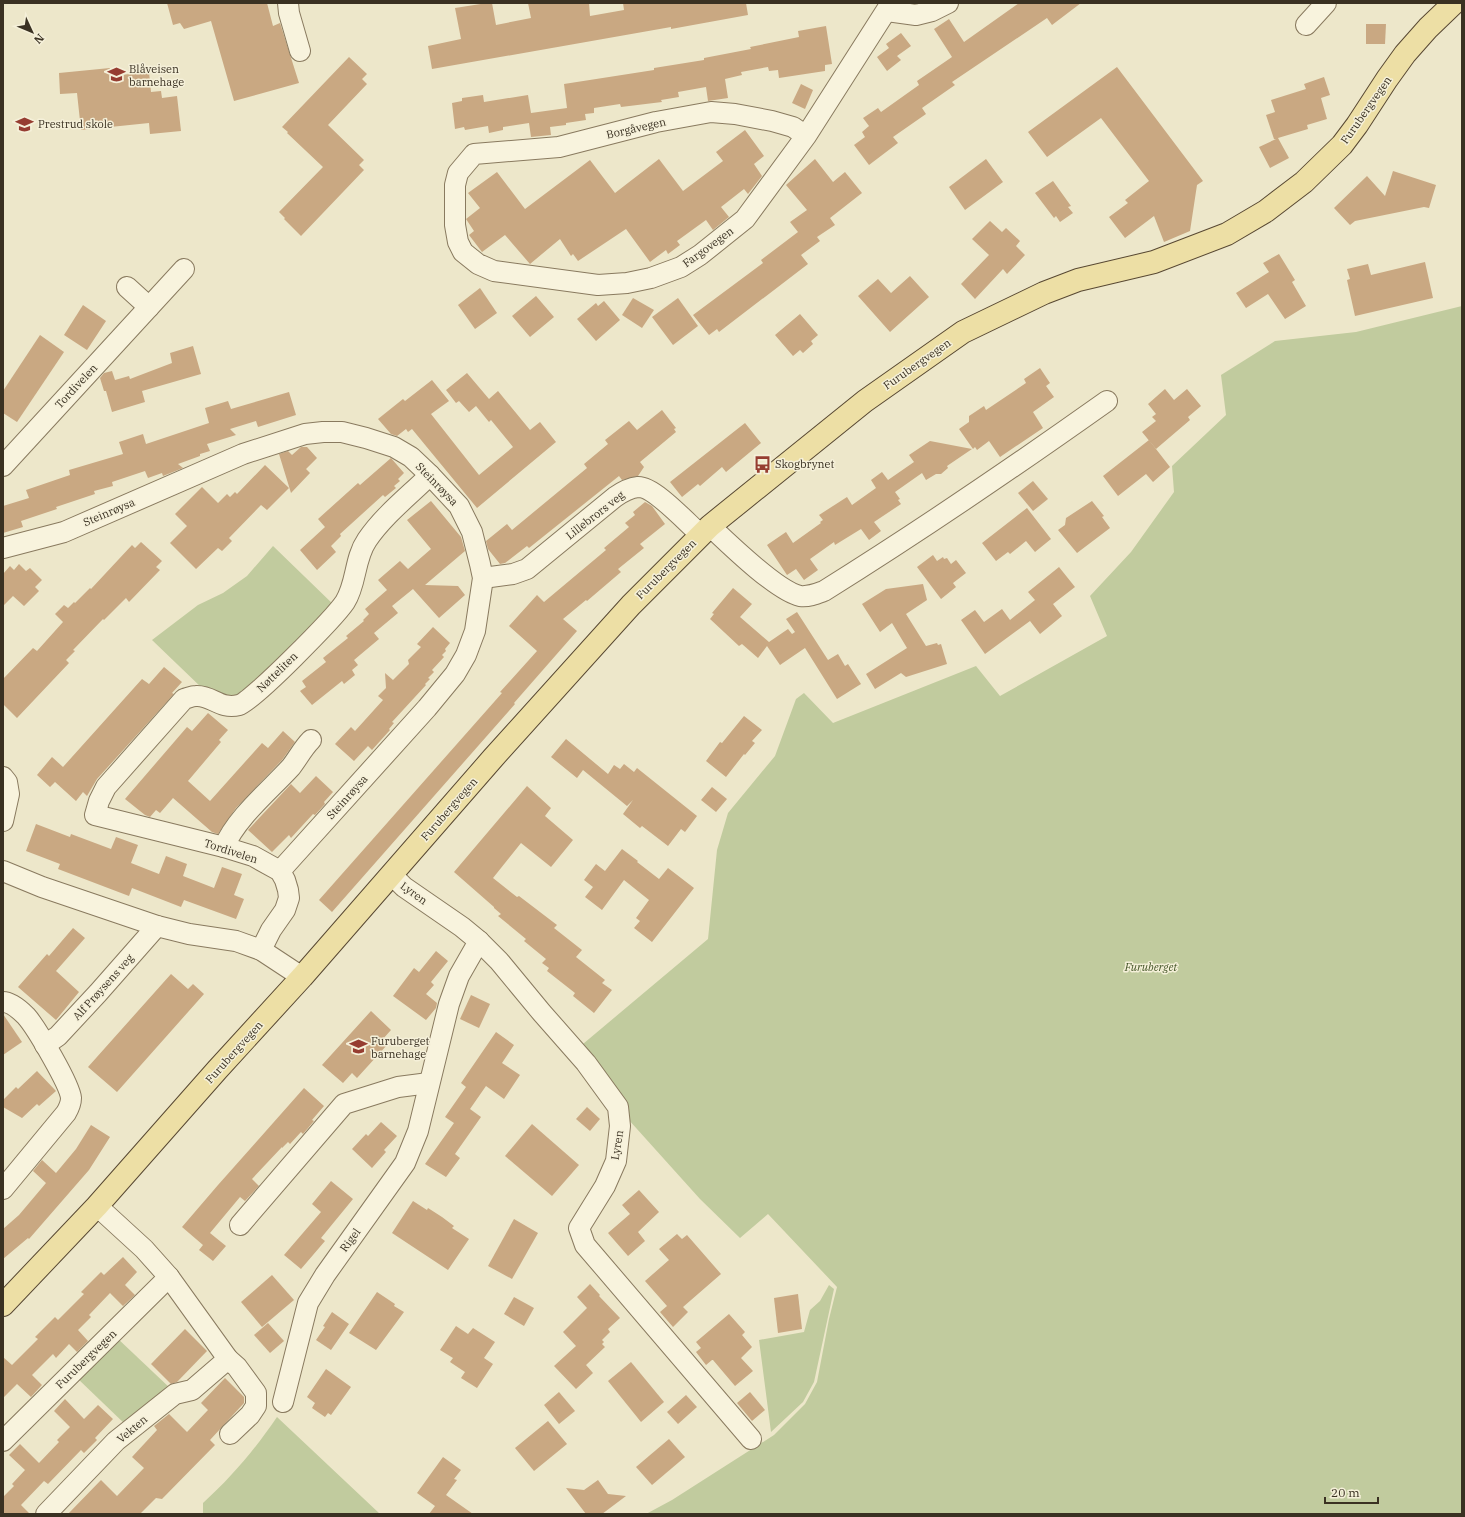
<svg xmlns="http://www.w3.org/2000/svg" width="1465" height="1517" font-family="'IBM Plex Serif',serif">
<rect width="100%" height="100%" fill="#ede7ca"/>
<g fill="#c1cb9e">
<polygon points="1462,306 1462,1514 646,1514 672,1500 774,1435 805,1404 817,1382 829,1319 837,1287 768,1214 740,1238 700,1199 619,1109 577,1049 708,939 717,850 728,813 775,756 796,699 804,693 833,723 976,666 1000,696 1107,636 1090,596 1131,552 1174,492 1172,466 1226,415 1221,375 1275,341 1356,332"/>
<polygon points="273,546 336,607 254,688 233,699 203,689 152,640 198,605 223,593 247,576"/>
<polygon points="829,1285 834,1289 814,1382 803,1402 771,1432 759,1340 804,1332 810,1310 820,1301"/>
<polygon points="116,1337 171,1389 127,1426 76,1377"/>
<path d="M277 1417 380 1514H203V1503C231 1478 256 1448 277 1417Z"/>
</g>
<g fill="#c9a882">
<polygon points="167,3 267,3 273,26 280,23 299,83 234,101 211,21 184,29 180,23 173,25"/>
<polygon points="487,3 492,3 496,25 531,18 528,3 589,3 590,16 624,10 623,3 746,3 748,15 671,29 671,27 432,69 428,46 461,39 455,8"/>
<polygon points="1019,3 1081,3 1052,25 1047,18 952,82 955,85 922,108 926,114 893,137 898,143 869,165 854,145 865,137 862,132 869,126 863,118 878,108 881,112 919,85 917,81 952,57 934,29 949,19 964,42"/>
<polygon points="1366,24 1386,24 1385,44 1366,44"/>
<polygon points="826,26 832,64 825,65 825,71 779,78 778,70 769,71 768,67 741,72 742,75 725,79 728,98 708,101 706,87 678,92 679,97 661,100 662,102 621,107 620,104 594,108 594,113 585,114 586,120 566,123 566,125 550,127 551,135 531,137 529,123 503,127 503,130 489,133 488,126 465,130 464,127 455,129 452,103 462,101 462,98 483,95 484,102 528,95 531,113 567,108 564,84 654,70 654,68 704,60 704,58 751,49 750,47 799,37 798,31"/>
<polygon points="901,33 911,46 897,56 901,60 887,71 877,57 889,48 886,44"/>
<polygon points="349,57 367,74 362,79 367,84 328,125 364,160 359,165 364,170 301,236 284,219 285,218 279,212 323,167 287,133 288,132 282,127"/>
<polygon points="1117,67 1203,181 1197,185 1190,231 1164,242 1154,216 1125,238 1109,217 1128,203 1125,200 1149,181 1101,118 1047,157 1028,132"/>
<polygon points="110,68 111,76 149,72 151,92 161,91 162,98 177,96 181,131 150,134 149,123 81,130 77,93 60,94 59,73"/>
<polygon points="1324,77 1330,95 1321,98 1327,119 1307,125 1308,129 1278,138 1289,158 1270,168 1259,147 1276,139 1274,139 1266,115 1275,112 1271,100 1306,89 1304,84"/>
<polygon points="801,84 813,90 805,109 792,103"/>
<polygon points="745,130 764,156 754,164 762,176 748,194 744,189 721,207 729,217 713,230 706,220 677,241 680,245 668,254 666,250 650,262 626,229 578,261 573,254 571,256 560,239 530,264 505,235 482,252 469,235 474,231 466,219 480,208 468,193 497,172 525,209 590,160 615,193 659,159 683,191 723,161 716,152"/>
<polygon points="815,159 833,182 845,172 862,193 830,218 835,225 817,237 820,241 801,255 808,264 719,332 717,329 709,335 693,315 763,263 761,260 798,232 790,222 807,210 786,185"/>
<polygon points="986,159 1003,182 965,210 949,187"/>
<polygon points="1393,171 1436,185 1429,208 1424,207 1355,221 1350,225 1334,208 1367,176 1385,196"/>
<polygon points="1053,181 1071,206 1068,207 1073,213 1060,222 1056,216 1054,218 1035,193"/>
<polygon points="990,221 1002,232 1006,228 1020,241 1016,246 1025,255 1007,274 1003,269 975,299 961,284 989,255 972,239"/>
<polygon points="1279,254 1295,280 1292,282 1306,306 1285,319 1268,294 1246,308 1236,293 1269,272 1263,263"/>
<polygon points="1425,262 1433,298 1355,316 1347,280 1350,279 1347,269 1368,264 1371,275"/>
<polygon points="910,276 929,297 890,332 858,296 878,279 891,293"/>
<polygon points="480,288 497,313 475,329 458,305"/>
<polygon points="536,296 554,317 530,337 512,316"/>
<polygon points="633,298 654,310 642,328 622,315"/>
<polygon points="678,298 698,326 673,345 652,317"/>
<polygon points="604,301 620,320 596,341 577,319 596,303 598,306"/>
<polygon points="83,305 106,321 87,350 64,335"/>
<polygon points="800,314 818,335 811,341 813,344 803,353 800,350 793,356 775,335"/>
<polygon points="40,335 64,352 17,422 3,413 3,391"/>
<polygon points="193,346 201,374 142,391 145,402 112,412 106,391 104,391 100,378 104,373 112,371 115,380 129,376 130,379 172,363 170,353"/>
<polygon points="1040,368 1050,383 1046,386 1054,397 1033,412 1043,428 1000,457 989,441 977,450 975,447 973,449 959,429 969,422 969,416 984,406 986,410 1026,383 1024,379"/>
<polygon points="467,373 489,399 498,391 530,430 540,422 556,442 477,508 412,429 408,432 406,429 397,436 391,434 378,419 403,399 405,401 432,380 449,401 431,414 479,475 513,447 491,420 489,422 476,406 469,412 459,401 456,403 446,390"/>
<polygon points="1165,389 1174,400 1187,389 1201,406 1188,417 1190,420 1156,449 1142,432 1156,421 1152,417 1156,414 1148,404"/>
<polygon points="289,392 296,415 258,427 256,421 230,429 236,435 207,444 210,451 200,454 200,456 178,464 183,468 163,476 162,473 148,478 145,471 112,482 113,486 94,491 95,494 56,507 57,509 21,521 23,527 3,533 3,506 29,498 26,490 70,475 69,470 123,454 119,442 143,434 146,444 209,423 205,408 228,401 231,409"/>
<polygon points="662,410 676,428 674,429 676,432 640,462 644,467 638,476 622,480 619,476 529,548 527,546 505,563 500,564 488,549 486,541 507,524 512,530 587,468 584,464 608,444 605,440 629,421 637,430"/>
<polygon points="745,423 761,443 726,472 722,467 700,486 698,484 682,497 670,482"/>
<polygon points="1149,440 1170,467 1153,482 1146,474 1118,496 1103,476"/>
<polygon points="930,441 972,449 947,466 948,468 941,474 936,474 926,480 922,473 895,492 900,499 898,500 901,504 874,522 881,531 869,540 861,529 835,545 834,542 810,559 818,570 804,580 796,569 787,575 767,545 786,532 793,543 821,523 820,522 823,520 819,515 847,497 852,505 876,488 871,480 882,472 888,480 914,462 909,455"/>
<polygon points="301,447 307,447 317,458 306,469 310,473 291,493 279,454 288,451 292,455"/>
<polygon points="391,458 404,473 398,479 400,481 394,486 396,488 385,497 383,495 340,534 341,536 331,546 336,552 317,570 300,550 325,527 318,519 358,483 360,485"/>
<polygon points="265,465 289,488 267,510 261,505 229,538 232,541 222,551 218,548 196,569 170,543 187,526 175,514 202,487 218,503 227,494 230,497 235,492 237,494"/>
<polygon points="1033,481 1048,499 1033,511 1018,493"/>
<polygon points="431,501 461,537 465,551 425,585 458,586 465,595 439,618 413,589 392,606 398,613 374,633 379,639 354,660 358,665 352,670 355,675 344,684 342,681 312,705 300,691 306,687 302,681 326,662 323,658 348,638 346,636 364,621 363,620 369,614 365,609 387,590 378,580 400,561 408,569 431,549 407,520"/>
<polygon points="1092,501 1104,516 1102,517 1110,528 1077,553 1058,530 1065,525 1066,518"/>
<polygon points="645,502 652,506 665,524 640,544 644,548 618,569 621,572 587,601 586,600 563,619 577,631 514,703 515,704 332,912 319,900 502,693 500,692 537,651 509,626 537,595 544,602 606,550 604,548 629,527 625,523 635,515 633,512"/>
<polygon points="1027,508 1051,539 1035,552 1026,541 1010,554 1008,552 996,561 982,543"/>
<polygon points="141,542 162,561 156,567 160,570 129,602 126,598 104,620 103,619 73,650 75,651 66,660 69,663 17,718 3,704 3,679 33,648 37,651 63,622 55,614 64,605 68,608 74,602 75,603 90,588 91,589 132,545 135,548"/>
<polygon points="933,555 937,561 943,557 944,559 947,558 951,564 956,560 966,573 953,583 956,587 941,599 917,567"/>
<polygon points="19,564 26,571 30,568 42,580 35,587 39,591 24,606 13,596 3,606 3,574 10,566 14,570"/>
<polygon points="1059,567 1075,587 1053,604 1062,616 1040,634 1030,621 985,654 961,620 975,610 984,622 1002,609 1010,620 1035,600 1028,592"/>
<polygon points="923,584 927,600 906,614 926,646 937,643 938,645 941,644 947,664 906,677 901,673 875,689 866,674 907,648 892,623 880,632 862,604 886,589"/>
<polygon points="733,588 752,604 740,617 769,642 788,629 792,634 795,632 786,619 797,612 828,660 838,654 845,666 848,664 861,684 837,699 805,648 780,665 767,646 758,658 742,644 739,646 710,619 714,614 712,613"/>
<polygon points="433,627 450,643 445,649 446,651 442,655 444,657 432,670 434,672 428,678 430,679 425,684 426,685 392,722 394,723 389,729 390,730 372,750 368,746 354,761 335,744 351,727 355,731 383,700 378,696 386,688 385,673 393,680 409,664 408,660 421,647 417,644"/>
<polygon points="164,667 182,682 172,693 174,694 97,779 87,796 83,792 76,801 55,782 50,787 37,775 52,757 63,767 142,679 149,684"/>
<polygon points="208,713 228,730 219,740 221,742 188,781 210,801 262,743 268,748 283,731 295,742 282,760 236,808 218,834 212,832 173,798 160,813 156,810 150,817 145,815 125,799 187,727 192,731"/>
<polygon points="744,716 762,730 752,741 755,743 745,755 744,754 726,777 706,761 720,742 722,743"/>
<polygon points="566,739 608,774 614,765 620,769 624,764 634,772 637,768 697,816 685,832 681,829 668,846 642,826 640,828 623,814 633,800 627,806 583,770 577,778 551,757"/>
<polygon points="316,776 333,792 324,802 325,804 315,815 313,814 291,838 289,835 272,852 248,830 291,784 300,793"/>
<polygon points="527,786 551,808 545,816 573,840 551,867 521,843 493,878 517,897 519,896 557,925 554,928 582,950 576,957 605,980 602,983 612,990 594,1013 573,996 575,993 547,971 549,968 542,963 546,959 524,941 526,939 498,916 501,914 494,908 494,907 454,872"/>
<polygon points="712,787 727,799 716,812 701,800"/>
<polygon points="36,824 70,837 71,834 111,849 116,837 138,845 131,863 159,874 166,856 187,864 183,876 214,888 222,867 242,874 234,895 244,899 236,919 184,900 181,907 132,888 129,896 58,869 60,864 26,851"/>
<polygon points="622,849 638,861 637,862 659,879 668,868 694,888 652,942 634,928 640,921 636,918 649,900 624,880 602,910 585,897 593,887 584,880 596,864 605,871"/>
<polygon points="73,928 85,938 56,971 79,992 56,1020 18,987 47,954 49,956"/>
<polygon points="436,951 448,961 431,982 434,985 426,994 437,1003 436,1008 426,1020 393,996 414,968 419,972"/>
<polygon points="171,974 188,989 193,984 204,994 117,1092 88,1067"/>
<polygon points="471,995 490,1004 479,1028 460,1019"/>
<polygon points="371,1011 391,1030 382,1040 387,1045 357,1078 352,1073 343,1083 322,1065"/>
<polygon points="3,1014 22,1042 3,1055"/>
<polygon points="496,1032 514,1045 502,1063 520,1075 504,1099 486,1086 470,1109 481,1117 455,1154 460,1158 446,1177 425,1164 454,1123 445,1117 466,1087 461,1083"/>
<polygon points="37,1071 56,1091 39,1106 37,1104 22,1118 3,1107 3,1100 16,1087 18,1089"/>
<polygon points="304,1088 324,1106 312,1120 314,1121 303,1134 301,1132 290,1144 288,1142 282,1148 282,1147 252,1179 259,1186 245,1201 240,1197 210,1233 226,1246 213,1261 199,1250 203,1245 182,1227 218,1185"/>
<polygon points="587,1107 600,1119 590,1131 576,1119"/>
<polygon points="381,1122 397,1136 384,1150 386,1152 372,1168 352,1149 366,1134 368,1136"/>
<polygon points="532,1124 579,1165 552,1196 505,1156"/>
<polygon points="91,1125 110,1137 89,1170 29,1239 28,1238 3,1259 3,1229 19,1215 46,1183 33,1171 42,1160 56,1173 76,1149"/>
<polygon points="331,1181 353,1199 321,1238 325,1241 301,1269 284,1255 321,1212 312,1204"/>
<polygon points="639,1190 659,1212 638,1232 645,1241 628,1256 608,1233 630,1214 622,1205"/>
<polygon points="413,1201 427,1210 428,1208 442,1217 454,1226 452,1228 469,1239 448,1270 392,1233"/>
<polygon points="514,1219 538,1233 512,1279 488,1266"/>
<polygon points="677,1234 682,1239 687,1235 721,1274 683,1307 688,1312 673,1327 660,1312 667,1306 645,1281 669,1260 659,1249"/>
<polygon points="123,1257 137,1272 125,1285 135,1295 123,1306 110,1293 89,1315 91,1317 78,1330 88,1341 77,1352 69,1344 56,1358 53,1354 32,1375 42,1385 31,1397 17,1384 3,1398 3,1357 12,1365 38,1339 35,1337 55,1317 58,1320 84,1294 81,1292 101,1272 104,1275"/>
<polygon points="272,1275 294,1300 262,1327 241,1302"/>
<polygon points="590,1284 600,1295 599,1296 620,1318 608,1329 610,1332 602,1340 604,1342 602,1344 605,1347 586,1365 593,1373 576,1389 554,1366 576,1346 563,1332 587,1308 577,1297"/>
<polygon points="377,1292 395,1304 394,1306 404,1312 376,1350 349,1333"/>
<polygon points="798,1294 802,1329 778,1333 774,1298"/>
<polygon points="514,1297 534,1308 524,1326 504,1314"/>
<polygon points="332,1312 349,1324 331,1350 316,1340 325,1327 323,1326"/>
<polygon points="729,1314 745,1332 742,1335 752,1347 741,1358 753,1371 735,1386 713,1360 712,1360 706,1365 696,1352 701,1348 696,1342"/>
<polygon points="268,1323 284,1341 270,1353 254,1335"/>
<polygon points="456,1326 468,1334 473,1328 495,1342 484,1358 493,1364 477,1388 461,1378 465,1372 450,1362 453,1358 440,1350"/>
<polygon points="185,1329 207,1351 177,1382 171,1384 151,1364"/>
<polygon points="631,1362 664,1402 641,1422 608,1381"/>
<polygon points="326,1369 351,1387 331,1415 328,1413 325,1417 312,1408 315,1403 307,1397"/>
<polygon points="225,1378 244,1397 244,1403 210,1440 215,1445 162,1499 156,1498 140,1514 68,1514 101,1480 117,1496 144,1468 132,1457 157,1430 154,1426 169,1414 187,1432 208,1410 201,1403"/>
<polygon points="559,1392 575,1411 559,1424 544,1405"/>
<polygon points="750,1392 765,1410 752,1421 737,1403"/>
<polygon points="686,1395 697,1407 678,1424 667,1412"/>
<polygon points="65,1399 84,1419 98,1405 113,1419 95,1438 97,1440 84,1453 81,1450 48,1484 44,1481 21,1505 30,1514 3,1514 3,1497 14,1486 12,1484 25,1470 9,1455 20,1444 39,1463 59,1442 57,1440 70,1427 54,1411"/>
<polygon points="548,1421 567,1444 534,1471 515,1448"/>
<polygon points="669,1439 685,1457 652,1485 636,1467"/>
<polygon points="443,1457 461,1470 454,1479 457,1480 446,1495 473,1514 429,1514 435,1506 417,1493"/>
<polygon points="598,1480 608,1494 626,1496 602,1514 586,1514 566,1488 584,1490"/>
</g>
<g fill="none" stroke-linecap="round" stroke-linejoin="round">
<defs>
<g id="minor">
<polyline points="288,3 289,13 300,51"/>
<polyline points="887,11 916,15 932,11 948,3"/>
<polyline points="1306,25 1326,3"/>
<polyline points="806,136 793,127 772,121 735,114 711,112 656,122 559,147 474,154 458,173 455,185 455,225 458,242 463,252 478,264 494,271 598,285 627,283 651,278 681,267 700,255 745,219 806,136 891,3"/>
<polyline points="127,287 149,307"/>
<polyline points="3,466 184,269"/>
<path d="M710 526C729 544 777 591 800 596 809 597 816 594 824 591 920 531 1014 467 1107 401"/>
<polyline points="3,548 64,532 243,454 305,434 323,432 342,432 366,438 394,447 411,457 430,475 459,506 472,532 480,564 483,578 475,631 466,655 455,674 427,708 280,871"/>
<path d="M483 578 513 574 527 569 615 497C622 492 629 488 638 487 654 486 688 524 701 535"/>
<polyline points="3,777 7,782 9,794 3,821"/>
<path d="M224 847C236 818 270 790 291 767 298 758 303 748 311 740"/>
<polyline points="3,871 42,887 157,926 189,934 236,941 261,950 302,977"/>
<polyline points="392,875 404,887 462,927 479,941 499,961 542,1013 586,1063 618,1107 620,1126 616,1161 605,1186 579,1228 585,1245 751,1439"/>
<path d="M261 950 271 930 285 910 289 898 288 890 285 880 280 871 253 856 224 847 95 815 99 801 106 787 184 699C188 698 192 696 196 696 212 695 220 710 239 705 253 701 335 617 345 602 357 583 354 559 367 540 384 515 409 496 430 475"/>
<path d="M3 1002C11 1002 21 1011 26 1016 36 1027 70 1085 71 1098 71 1104 69 1108 66 1113L3 1189"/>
<polyline points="45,1045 58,1036 98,993 157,926"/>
<polyline points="97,1206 144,1249 169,1277 228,1359 237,1367 256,1393 256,1406 250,1415 230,1434"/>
<polyline points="240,1225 344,1104 398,1087 429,1083"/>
<polyline points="283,1402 308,1303 325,1275 405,1163 418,1131 449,1004 459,976 479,941"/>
<polyline points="3,1441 169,1277"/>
<polyline points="46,1514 116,1441 175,1394 192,1390 228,1359"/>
</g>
<polyline id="major" points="3,1305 97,1206 217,1070 302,977 493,758 631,605 710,526 865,401 963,332 1044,293 1078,280 1154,262 1227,234 1266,211 1304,182 1342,145 1357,125 1387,79 1405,54 1428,28 1454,3"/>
</defs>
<use href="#minor" stroke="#897a5f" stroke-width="22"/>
<use href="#major" stroke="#584832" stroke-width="24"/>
<use href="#minor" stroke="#f8f3dd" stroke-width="20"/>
<use href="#major" stroke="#eddfa5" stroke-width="22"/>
</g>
<defs>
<symbol id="school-bare" viewBox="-9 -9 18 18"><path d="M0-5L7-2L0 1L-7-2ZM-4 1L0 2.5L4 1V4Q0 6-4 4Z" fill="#963d31" stroke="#f5f0d9" stroke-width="2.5" paint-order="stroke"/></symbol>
<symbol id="bus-bare" viewBox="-9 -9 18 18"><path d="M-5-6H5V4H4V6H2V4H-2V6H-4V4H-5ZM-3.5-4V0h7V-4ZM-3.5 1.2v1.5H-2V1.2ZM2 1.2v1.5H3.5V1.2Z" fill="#963d31" stroke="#f5f0d9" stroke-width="2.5" paint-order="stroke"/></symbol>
</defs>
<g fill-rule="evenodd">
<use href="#school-bare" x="104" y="62" width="25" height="25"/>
<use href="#school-bare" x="12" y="112" width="25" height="25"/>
<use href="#bus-bare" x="750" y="452" width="25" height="25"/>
<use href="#school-bare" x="346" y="1034" width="25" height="25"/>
</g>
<g text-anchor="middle" stroke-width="3" stroke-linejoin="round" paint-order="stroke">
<g font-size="11" fill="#3a3122" stroke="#f5f0d9" text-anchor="start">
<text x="129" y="73">Blåveisen<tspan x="129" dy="13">barnehage</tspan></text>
<text x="38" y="128">Prestrud skole</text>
<text x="775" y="468">Skogbrynet</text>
<text x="371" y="1045">Furuberget<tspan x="371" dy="13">barnehage</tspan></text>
</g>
<g font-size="11" fill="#3a3122" stroke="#f5f0d9">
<text transform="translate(1366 110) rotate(-55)" y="4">Furubergvegen</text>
<text transform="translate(636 128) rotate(-13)" y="4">Borgåvegen</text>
<text transform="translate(708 247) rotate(-36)" y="4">Fargovegen</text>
<text transform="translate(917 364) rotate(-35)" y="4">Furubergvegen</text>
<text transform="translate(76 386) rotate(-47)" y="4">Tordivelen</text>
<text transform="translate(437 484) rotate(46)" y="4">Steinrøysa</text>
<text transform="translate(109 512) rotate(-23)" y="4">Steinrøysa</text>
<text transform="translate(595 515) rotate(-38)" y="4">Lillebrors veg</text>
<text transform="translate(666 569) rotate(-45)" y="4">Furubergvegen</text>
<text transform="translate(277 672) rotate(-44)" y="4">Nøtteliten</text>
<text transform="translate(347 797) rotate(-48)" y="4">Steinrøysa</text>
<text transform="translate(449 809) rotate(-49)" y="4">Furubergvegen</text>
<text transform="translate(231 851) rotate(18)" y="4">Tordivelen</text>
<text transform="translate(414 893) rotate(36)" y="4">Lyren</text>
<text transform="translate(103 987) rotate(-48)" y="4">Alf Prøysens veg</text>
<text transform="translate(234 1052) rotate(-48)" y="4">Furubergvegen</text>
<text transform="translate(617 1145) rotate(-81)" y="4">Lyren</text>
<text transform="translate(350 1240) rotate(-54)" y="4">Rigel</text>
<text transform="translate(86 1359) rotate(-44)" y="4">Furubergvegen</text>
<text transform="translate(132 1429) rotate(-40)" y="4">Vekten</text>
</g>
<g font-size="11" font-style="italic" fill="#455629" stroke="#f5f0d9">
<text x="1151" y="971">Furuberget</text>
</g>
</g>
<rect width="1465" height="1517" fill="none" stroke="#3a3122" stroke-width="8"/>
<g transform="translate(32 32) rotate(134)" stroke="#f5f0d9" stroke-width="3" paint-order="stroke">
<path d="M0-3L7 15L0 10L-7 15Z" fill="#3a3122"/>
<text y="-6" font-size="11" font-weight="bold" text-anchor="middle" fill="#3a3122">N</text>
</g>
<path d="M1325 1497v6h53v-6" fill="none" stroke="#3a3122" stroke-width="2"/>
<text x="1331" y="1497" font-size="12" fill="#3a3122" stroke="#f5f0d9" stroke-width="3" paint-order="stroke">20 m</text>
</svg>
